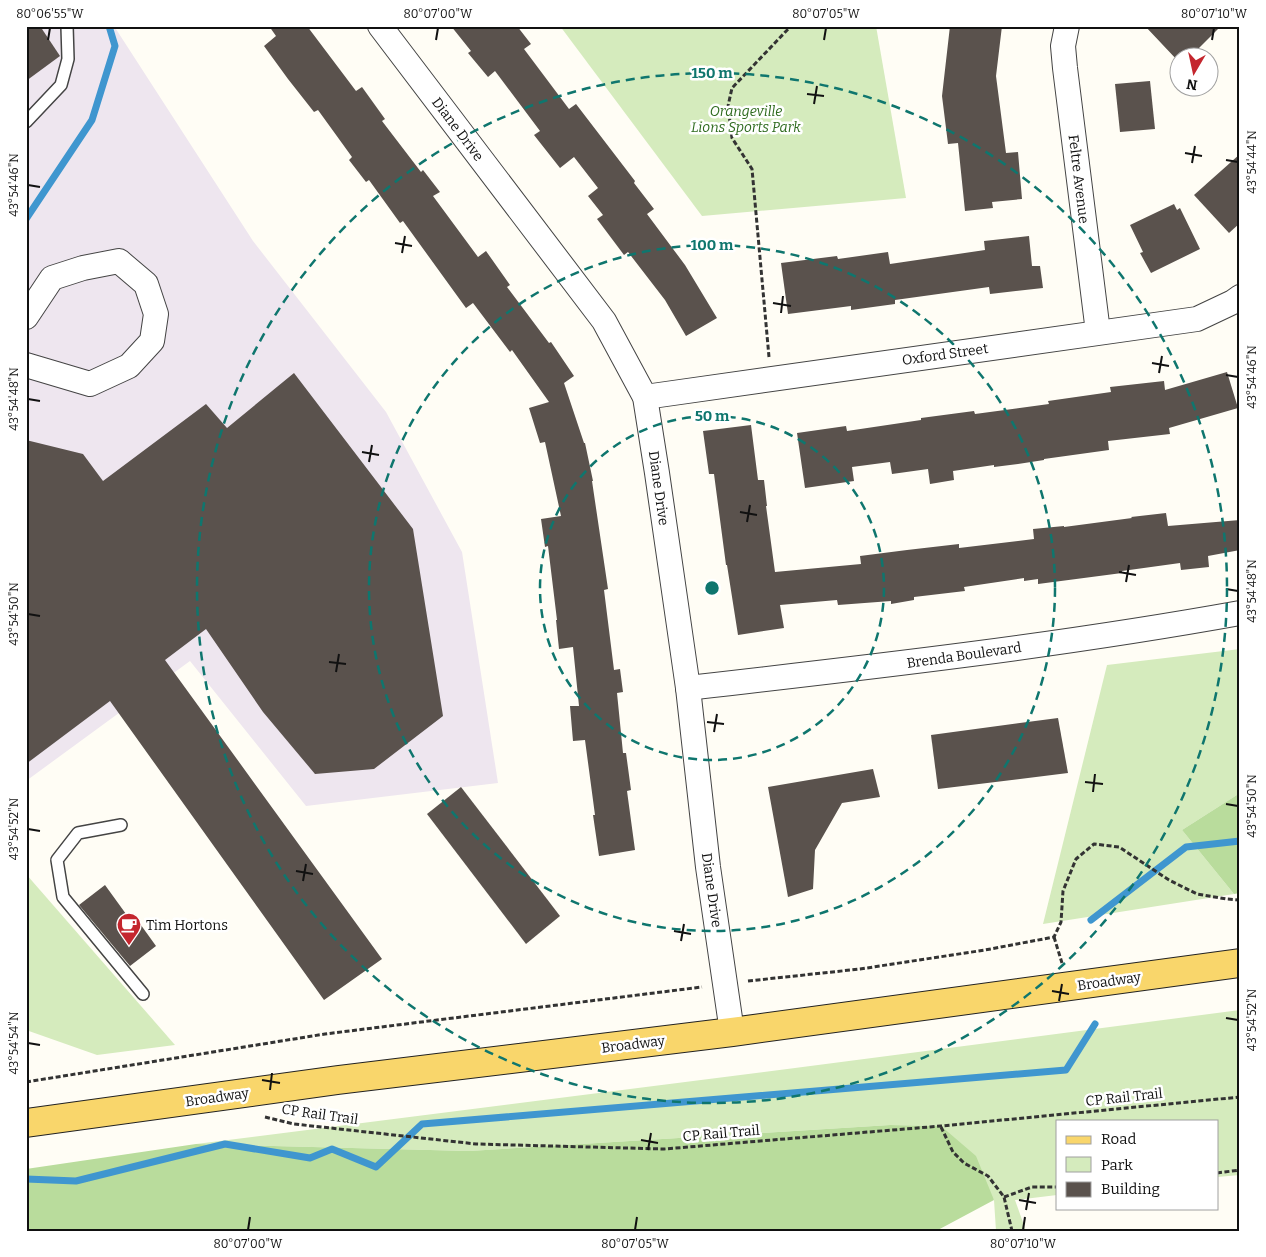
<svg xmlns="http://www.w3.org/2000/svg" width="1266" height="1257" font-family="Bitter,serif">
<rect width="100%" height="100%" fill="#fffdf5"/>
<polygon fill="#eee6ef" points="26,26 114,26 253,241 386,412 462,552 498,783 306,806 190,661 26,781"/>
<g fill="#d5ebbd">
<polygon points="560,26 876,26 906,198 702,216"/>
<polygon points="1240,649 1240,793 1182,830 1234,894 1043,924 1107,665"/>
<polygon points="26,874 175,1045 97,1055 26,1030"/>
<polygon points="1240,1010 1240,1175 1217,1177 1217,1121 1057,1121 1057,1195 1015,1200 1026,1231 996,1231 994,1200 941,1126 890,1125 469,1151 196,1144 795,1068"/>
</g>
<g fill="#b9dc9c">
<polygon points="1240,793 1240,893 1234,894 1182,830"/>
<polygon points="890,1125 941,1126 976,1156 994,1200 936,1231 26,1231 26,1169 196,1144 469,1151"/>
</g>
<g fill="none" stroke-linecap="round" stroke-linejoin="round">
<g stroke="#3f96cf" stroke-width="7">
<polyline points="26,219 92,120 115,46 109,26"/>
<polyline points="1091,920 1186,847 1240,841"/>
<polyline points="26,1179 76,1181 225,1144 310,1158 332,1149 376,1167 422,1124 1066,1070 1095,1024"/>
</g>
</g>
<g fill="#5a524d">
<polygon points="26,26 40,26 60,56 26,81"/>
<polygon points="269,26 307,26 356,91 362,87 385,119 382,121 421,172 423,170 440,192 433,196 478,257 486,251 510,285 507,287 549,343 551,342 574,376 564,383 584,443 585,443 593,481 592,481 608,589 604,590 614,670 620,669 623,692 617,693 623,753 626,753 631,790 627,791 635,850 599,856 593,815 595,815 585,740 573,741 570,706 579,706 573,647 559,649 556,620 557,620 548,546 545,547 541,519 561,516 545,442 540,443 529,408 549,402 512,350 510,352 473,303 466,308 403,221 400,223 369,180 366,182 349,160 352,157 318,110 314,112 288,79 264,46 276,36"/>
<polygon points="451,26 517,26 531,44 524,49 569,109 576,104 635,181 634,183 654,209 647,214 685,265 717,318 686,336 665,300 628,252 624,255 597,219 603,215 588,196 598,188 574,157 560,168 534,135 540,131 495,71 488,77 468,53 471,51"/>
<polygon points="950,26 1002,26 996,76 1006,153 1018,152 1022,199 992,202 993,208 965,211 958,143 948,144 942,96"/>
<polygon points="1145,26 1221,26 1189,58 1178,58 1178,61"/>
<polygon points="1150,81 1155,129 1120,132 1115,84"/>
<polygon points="1240,154 1240,223 1229,233 1194,195"/>
<polygon points="1174,204 1177,210 1180,208 1200,249 1151,273 1140,253 1143,252 1130,225"/>
<polygon points="1029,236 1032,266 1040,266 1043,288 990,294 989,287 895,300 895,304 851,310 851,306 788,314 781,263 837,256 838,259 888,252 890,264 985,250 984,241"/>
<polygon points="1227,372 1238,408 1169,428 1170,434 1108,441 1109,450 1044,459 1044,460 1018,464 994,467 994,465 953,471 954,480 930,484 928,469 892,474 890,462 852,467 854,481 805,488 797,433 846,426 847,431 921,420 921,418 974,411 975,414 1049,404 1048,401 1111,392 1110,387 1164,381 1165,390"/>
<polygon points="294,373 413,529 443,716 374,769 315,774 263,712 206,629 165,660 382,959 324,1000 110,701 26,764 26,440 83,454 103,481 206,404 227,428"/>
<polygon points="751,425 758,480 764,480 767,506 766,506 775,572 861,564 860,556 907,550 959,544 959,548 1034,539 1033,529 1064,526 1064,527 1132,518 1131,517 1166,513 1168,526 1240,520 1240,550 1208,556 1209,567 1181,570 1180,563 1122,571 1122,573 1038,584 1038,579 1024,581 1024,578 964,587 965,591 914,597 914,600 891,604 891,601 838,605 837,600 780,605 784,628 738,635 727,565 726,565 714,474 709,474 703,431"/>
<polygon points="1058,718 1068,773 938,789 931,735"/>
<polygon points="873,769 880,797 842,803 815,850 813,889 788,897 768,787"/>
<polygon points="461,787 560,916 526,944 427,814"/>
<polygon points="105,885 126,914 133,914 156,946 130,966 79,905"/>
</g>
<g fill="none" stroke-linecap="round" stroke-linejoin="round">
<defs>
<g id="lane">
<polyline points="26,122 61,85 68,59 67,26"/>
<polyline points="121,825 78,833 57,860 63,897 143,994"/>
</g>
<g id="street">
<polyline points="380,26 604,321 645,397 657,473 688,688 708,867 732,1032"/>
<polyline points="1067,26 1063,46 1065,68 1098,332"/>
<polyline points="26,317 52,278 83,268 119,261 146,284 156,314 152,341 129,366 90,384 26,365"/>
<polyline points="645,397 1197,319 1233,302 1240,297"/>
<path d="M688 688C872 667 1057 646 1240 613"/>
</g>
<polyline id="primary" points="26,1123 338,1080 732,1032 1240,963"/>
</defs>
<use href="#lane" stroke="#444" stroke-width="14"/>
<use href="#street" stroke="#444" stroke-width="26"/>
<use href="#primary" stroke="#222" stroke-width="30"/>
<g stroke="#333" stroke-width="3" stroke-dasharray="5 2.5" stroke-linecap="butt">
<polyline points="769,357 752,169 732,138 728,106 732,88 791,26"/>
<polyline points="1054,937 1062,963"/>
<polyline points="748,981 860,969 985,950 1054,937 1061,922 1063,891 1076,859 1094,844 1119,847 1169,880 1197,894 1227,899 1240,900"/>
<polyline points="26,1082 325,1034 702,987"/>
<polyline points="265,1117 294,1124 476,1144 664,1149 941,1126 1240,1097"/>
<polyline points="941,1127 953,1152 964,1163 988,1176 1004,1197 1012,1231"/>
<polyline points="1217,1173 1240,1170"/>
<polyline points="1004,1197 1032,1187 1057,1187"/>
</g>
<use href="#lane" stroke="#fff" stroke-width="11"/>
<use href="#street" stroke="#fff" stroke-width="24"/>
<use href="#primary" stroke="#f9d66b" stroke-width="28"/>
</g>
<path fill="none" stroke="#111" stroke-width="2" d="M48 40 50 28M436 40 438 28M824 40 826 28M1212 40 1214 28M807 94 824 96M814 104 817 86M1185 153 1202 156M1226 160 1238 162M1192 163 1195 146M28 185 40 187M395 243 412 246M402 253 405 236M773 303 791 306M781 313 783 296M1152 363 1169 366M1159 373 1162 356M1226 375 1238 377M28 399 40 401M362 452 379 455M369 462 372 445M740 512 757 515M747 522 750 505M1119 572 1136 575M1126 582 1129 565M1226 589 1238 591M28 614 40 616M329 662 346 664M336 672 339 654M707 722 724 724M714 732 717 714M1085 782 1103 784M1093 792 1095 774M1226 804 1238 806M28 829 40 831M296 871 313 874M303 881 306 864M674 931 691 934M681 941 684 924M1052 991 1069 994M1059 1001 1062 984M1226 1018 1238 1020M28 1043 40 1045M262 1080 280 1083M270 1090 272 1073M641 1140 658 1143M648 1150 651 1133M1019 1200 1036 1203M1026 1210 1029 1193M248 1230 250 1217M635 1230 637 1217M1023 1230 1025 1217"/>
<g fill="none" stroke="#0f766e" stroke-width="2.5" stroke-dasharray="9 6">
<circle cx="712" cy="588" r="172"/>
<circle cx="712" cy="588" r="343"/>
<circle cx="712" cy="588" r="515"/>
</g>
<defs>
<symbol id="cafe-pin" viewBox="-11 -11 22 30"><path d="M0 17L-7.5 6A9.5 9.5 0 1 1 7.5 6Z" fill="#c4262e" stroke="#fff"/><path d="M-5.5-4.5H6V0H3Q3 3.5 0 3.5H-2.5Q-5.5 3.5-5.5 0ZM3-3.2v2h1.7v-2ZM-6 4.5H4V6H-6Z" fill="#fff"/></symbol>
</defs>
<g fill-rule="evenodd">
<use href="#cafe-pin" x="115" y="911" width="28" height="38"/>
</g>
<g text-anchor="middle" stroke-width="5" stroke-linejoin="round" paint-order="stroke">
<g font-size="14" font-style="italic" fill="#2f6b1f" stroke="#fff">
<text x="746" y="116">Orangeville<tspan x="746" dy="16">Lions Sports Park</tspan></text>
</g>
<g font-size="14" fill="#111" stroke="#fff">
<text transform="translate(458 129) rotate(53)" y="5">Diane Drive</text>
<text transform="translate(1079 179) rotate(83)" y="5">Feltre Avenue</text>
<text transform="translate(945 354) rotate(-8)" y="5">Oxford Street</text>
<text transform="translate(659 488) rotate(82)" y="5">Diane Drive</text>
<text transform="translate(964 655) rotate(-8)" y="5">Brenda Boulevard</text>
<text transform="translate(712 890) rotate(82)" y="5">Diane Drive</text>
<text transform="translate(1109 981) rotate(-8)" y="5">Broadway</text>
<text transform="translate(633 1044) rotate(-7)" y="5">Broadway</text>
<text transform="translate(217 1097) rotate(-8)" y="5">Broadway</text>
<text transform="translate(1124 1097) rotate(-6)" y="5">CP Rail Trail</text>
<text transform="translate(320 1114) rotate(8)" y="5">CP Rail Trail</text>
<text transform="translate(721 1133) rotate(-5)" y="5">CP Rail Trail</text>
</g>
<g font-size="14" fill="#111" stroke="#fff" text-anchor="start">
<text x="146" y="930">Tim Hortons</text>
</g>
</g>
<circle cx="712" cy="588" r="8" fill="#0f766e" stroke="#fff" stroke-width="2.5"/>
<g font-size="15" text-anchor="middle" font-weight="bold" fill="#0f766e" stroke="#fff" stroke-width="5" stroke-linejoin="round" paint-order="stroke">
<text x="712" y="78">150 m</text>
<text x="712" y="250">100 m</text>
<text x="712" y="421">50 m</text>
</g>
<rect width="1266" height="1257" fill="none" stroke="#ffffff" stroke-width="55"/>
<rect x="1056" y="1120" width="162" height="90" fill="#ffffff" stroke="#a0a0a0"/>
<rect x="1066" y="1136" width="25" height="8" fill="#f9d66b" stroke="#a0a0a0"/>
<text x="1101" y="1144" font-size="15" fill="#111111">Road</text>
<rect x="1066" y="1157" width="25" height="15" fill="#d5ebbd" stroke="#a0a0a0"/>
<text x="1101" y="1170" font-size="15" fill="#111111">Park</text>
<rect x="1066" y="1182" width="25" height="15" fill="#5a524d" stroke="#a0a0a0"/>
<text x="1101" y="1194" font-size="15" fill="#111111">Building</text>
<g transform="translate(1194 72) rotate(189)"><circle r="24" fill="#ffffff" stroke="#a0a0a0"/>
<path d="M0-4L9 19L0 12L-9 19Z" fill="#c4262e"/>
<text y="-8" font-size="14" font-weight="bold" text-anchor="middle" fill="#111111">N</text>
</g>
<rect x="28" y="28" width="1210" height="1202" fill="none" stroke="#111" stroke-width="2"/>
<g font-size="12" text-anchor="middle" fill="#111">
<text x="50" y="18">80°06'55"W</text>
<text x="438" y="18">80°07'00"W</text>
<text x="826" y="18">80°07'05"W</text>
<text x="1214" y="18">80°07'10"W</text>
<text transform="translate(1252 162) rotate(-90)" y="4">43°54'44"N</text>
<text transform="translate(14 185) rotate(-90)" y="4">43°54'46"N</text>
<text transform="translate(1252 377) rotate(-90)" y="4">43°54'46"N</text>
<text transform="translate(14 399) rotate(-90)" y="4">43°54'48"N</text>
<text transform="translate(1252 591) rotate(-90)" y="4">43°54'48"N</text>
<text transform="translate(14 614) rotate(-90)" y="4">43°54'50"N</text>
<text transform="translate(1252 806) rotate(-90)" y="4">43°54'50"N</text>
<text transform="translate(14 829) rotate(-90)" y="4">43°54'52"N</text>
<text transform="translate(1252 1020) rotate(-90)" y="4">43°54'52"N</text>
<text transform="translate(14 1043) rotate(-90)" y="4">43°54'54"N</text>
<text x="248" y="1248">80°07'00"W</text>
<text x="635" y="1248">80°07'05"W</text>
<text x="1023" y="1248">80°07'10"W</text>
</g>
</svg>
